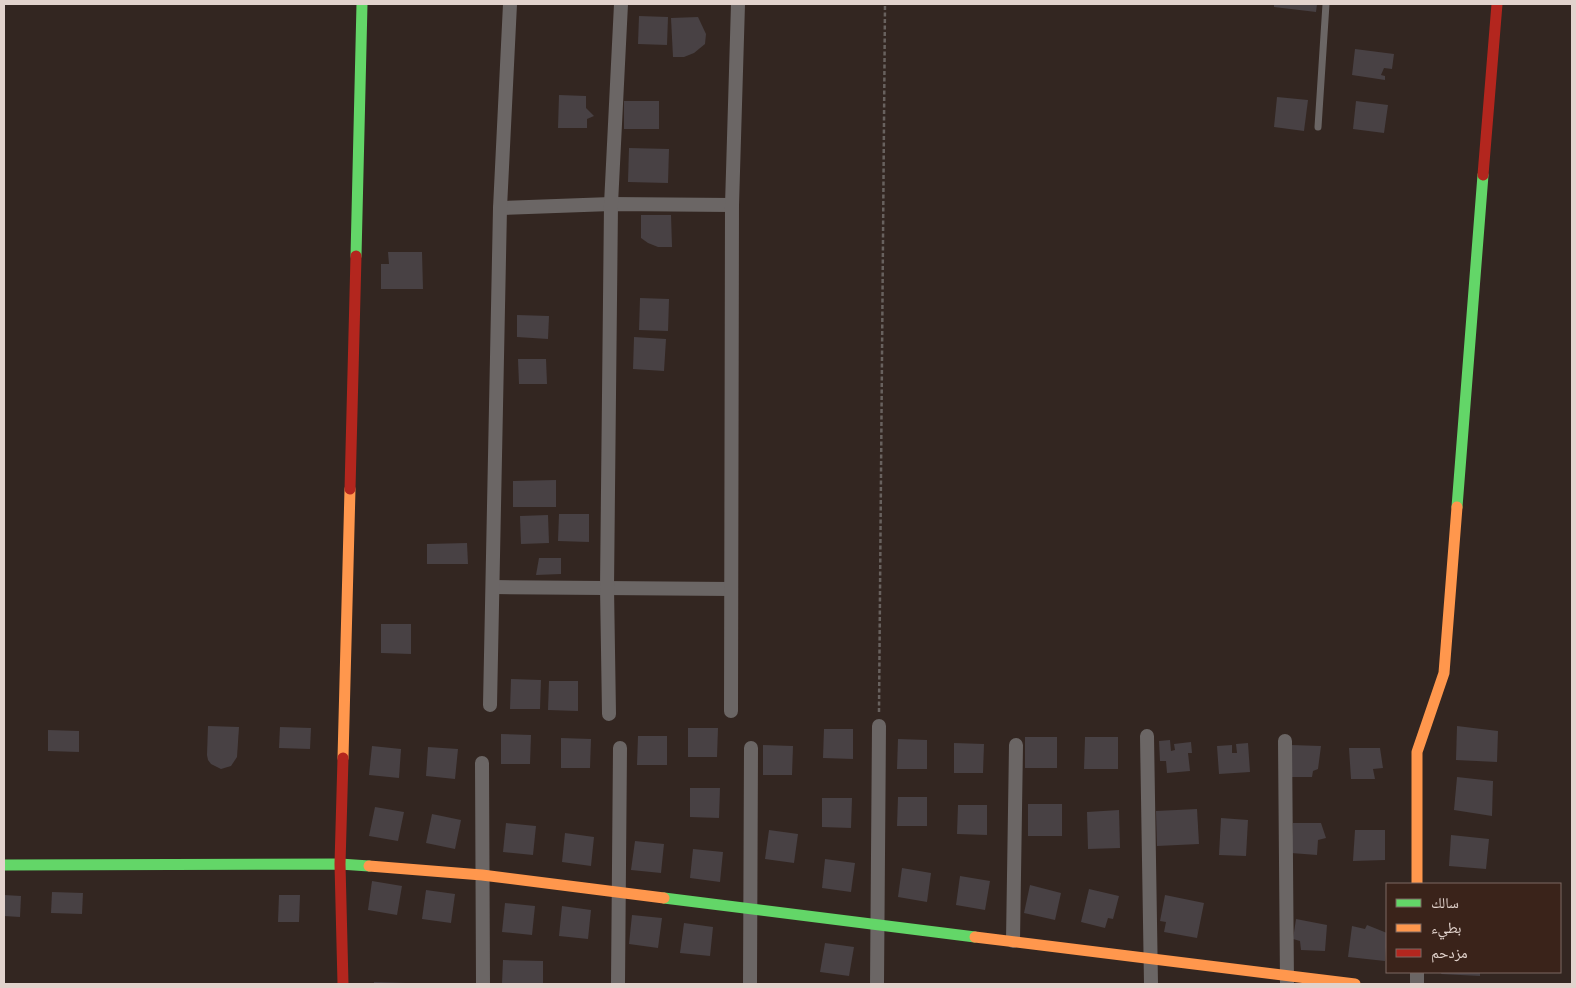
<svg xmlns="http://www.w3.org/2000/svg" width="1576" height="988" font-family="Inter,'Noto Naskh Arabic',sans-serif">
<rect width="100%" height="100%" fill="#332621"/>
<g fill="#484144">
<polygon points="1274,4 1317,4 1316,12 1274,7"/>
<polygon points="639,16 668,17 667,45 638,44"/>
<polygon points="698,17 706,34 705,44 694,53 684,57 673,57 671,18"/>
<polygon points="1355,49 1394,54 1392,69 1384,68 1381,75 1385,76 1385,80 1352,75"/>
<polygon points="559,95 586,96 586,108 594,116 587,119 587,128 558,128"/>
<polygon points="1277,97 1308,100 1304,131 1274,127"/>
<rect x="624" y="101" width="35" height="28"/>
<polygon points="1356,101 1388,105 1384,133 1353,129"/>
<polygon points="629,148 669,149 668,183 628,182"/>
<polygon points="641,215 671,215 672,247 658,247 648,243 641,238"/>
<polygon points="388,252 422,252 423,289 381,289 381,264 389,264"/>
<polygon points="640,298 669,299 668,331 639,330"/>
<polygon points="517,315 549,316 548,339 517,337"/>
<polygon points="634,337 666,339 664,371 633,369"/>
<polygon points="518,359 546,359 547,384 519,384"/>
<polygon points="556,480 556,507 513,507 513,481"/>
<polygon points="559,514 589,514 589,542 558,541"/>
<polygon points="548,515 549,543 521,544 520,516"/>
<polygon points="467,543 468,564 427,564 427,544"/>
<polygon points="539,558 561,558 561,574 536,575"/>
<polygon points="381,624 411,624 411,654 381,653"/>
<polygon points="511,679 541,680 540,709 510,709"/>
<polygon points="549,681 578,681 578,711 548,710"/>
<polygon points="208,726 239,727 237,757 231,766 221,769 211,764 208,760 207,755"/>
<polygon points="1457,726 1498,731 1497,762 1456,760"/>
<polygon points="280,727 311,728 310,749 279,748"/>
<polygon points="688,728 718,728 717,757 688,757"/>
<polygon points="824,729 853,729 853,759 823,758"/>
<polygon points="48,730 79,731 79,752 48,751"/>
<polygon points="501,734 531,735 530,764 501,764"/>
<polygon points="638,736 667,736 667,765 637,765"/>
<rect x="1025" y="737" width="32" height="31"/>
<polygon points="1085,737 1118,737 1118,769 1084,769"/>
<polygon points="561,738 591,739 590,768 561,768"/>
<polygon points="898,739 927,740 927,769 897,769"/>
<polygon points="1170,740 1171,751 1175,750 1174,744 1191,742 1192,753 1188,753 1190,771 1167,773 1166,761 1160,761 1159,741"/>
<polygon points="954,743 984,744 983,773 954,773"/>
<polygon points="1248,743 1250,772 1219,774 1217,746 1232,745 1232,753 1237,753 1236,744"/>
<polygon points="763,745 793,746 792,775 763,775"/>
<polygon points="1291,745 1321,746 1318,769 1313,771 1312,777 1289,777"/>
<polygon points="372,746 401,749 399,778 369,775"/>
<polygon points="428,747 458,749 455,779 426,776"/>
<polygon points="1349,748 1380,748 1383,768 1373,769 1375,779 1351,779"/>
<polygon points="1457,777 1493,781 1492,816 1454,810"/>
<polygon points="690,788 720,788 719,818 690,817"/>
<polygon points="898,797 927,797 927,826 897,826"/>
<polygon points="822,798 852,798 851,828 822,827"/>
<rect x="1028" y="804" width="34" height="32"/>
<polygon points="958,805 987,805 987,835 957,834"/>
<polygon points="375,807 404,812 398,841 369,836"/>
<polygon points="1197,809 1199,844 1157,846 1156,811"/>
<polygon points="1119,810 1120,848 1088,849 1087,812"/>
<polygon points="432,814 461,820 455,849 426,843"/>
<polygon points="1221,818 1248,820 1246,856 1219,855"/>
<polygon points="506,823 536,826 533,855 503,852"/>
<polygon points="1293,823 1321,823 1326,838 1318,840 1317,855 1291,853"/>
<polygon points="769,830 798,834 794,863 765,859"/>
<polygon points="1355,830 1385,830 1385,860 1353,861"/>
<polygon points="565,833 594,837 591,866 562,862"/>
<polygon points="1451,835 1489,839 1486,869 1449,866"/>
<polygon points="635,841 664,844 661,873 631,870"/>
<polygon points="693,849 723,852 720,882 690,878"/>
<polygon points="825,859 855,863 851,892 822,888"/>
<polygon points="902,868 931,873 927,902 898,897"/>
<polygon points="960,876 990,881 985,910 956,905"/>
<polygon points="372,881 402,886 397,915 368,910"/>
<polygon points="1030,885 1061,893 1055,920 1024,913"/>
<polygon points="1089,889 1119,896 1113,919 1108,918 1105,928 1081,922"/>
<polygon points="426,890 455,894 451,923 422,919"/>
<polygon points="52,892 83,893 82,914 51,913"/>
<polygon points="4,895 21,896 20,917 4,916"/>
<polygon points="279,895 300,895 299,922 278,922"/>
<polygon points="1165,895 1204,903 1197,938 1164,932 1166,922 1160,921"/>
<polygon points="505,903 535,906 532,935 502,932"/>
<polygon points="562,906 591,910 588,939 559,936"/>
<polygon points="632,915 662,918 658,948 629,944"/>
<polygon points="1296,919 1327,925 1325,951 1301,950 1300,941 1293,939"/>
<polygon points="684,923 713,927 710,956 680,953"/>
<polygon points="1367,925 1387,933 1385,961 1348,957 1352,926 1365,929"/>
<polygon points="825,943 854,947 849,976 820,972"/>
<polygon points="503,960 543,961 543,984 502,984"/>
<polygon points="1442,972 1480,972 1480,976 1441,974"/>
<polygon points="374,982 406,983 406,984 374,984"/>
</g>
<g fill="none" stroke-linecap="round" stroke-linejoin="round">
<polyline stroke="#68615e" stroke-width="2.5" stroke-dasharray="4 2.5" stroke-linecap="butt" points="879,712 885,4"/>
<polyline stroke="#6b6665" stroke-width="7" points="1318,127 1326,4"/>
<g stroke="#6b6665" stroke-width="14">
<polyline points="500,208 611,204 732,205"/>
<polyline points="493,587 731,589"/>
<polyline points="490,705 500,208 510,4"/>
<polyline points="731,711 732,205 738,4"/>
<polyline points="609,714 607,587 611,204 621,4"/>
<polyline points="1147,736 1151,984"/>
<polyline points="1285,741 1287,983"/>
<polyline points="482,763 483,984"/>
<polyline points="1013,941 1016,745"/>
<polyline points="1417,972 1417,984"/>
<polyline points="618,984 620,748"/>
<polyline points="750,984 751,748"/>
<polyline points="877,984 879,726"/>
</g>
<g stroke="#63d668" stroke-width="11">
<polyline points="356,256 362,4"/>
<polyline points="1457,507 1483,175"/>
<polyline points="4,865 340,864 369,866"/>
<polyline points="664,898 975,937"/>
</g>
<g stroke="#ff974d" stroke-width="11">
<polyline points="343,758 350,489"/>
<polyline points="369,866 482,875 664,898"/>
<polyline points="1417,884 1417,752 1444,673 1457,507"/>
<polyline points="975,937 1355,984"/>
</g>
<g stroke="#b3261e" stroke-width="11">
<polyline points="1483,175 1497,4"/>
<polyline points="350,489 356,256"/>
<polyline points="343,758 340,864 343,984"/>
</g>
</g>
<rect width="1576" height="988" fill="none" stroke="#e2d3cd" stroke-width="10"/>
<rect x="1386" y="883" width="175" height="90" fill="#3a231a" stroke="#7d6962"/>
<rect x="1396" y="899" width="25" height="8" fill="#63d668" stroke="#7d6962"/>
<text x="1431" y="908" font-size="15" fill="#e2d3cd">سالك</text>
<rect x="1396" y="924" width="25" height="8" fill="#ff974d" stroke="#7d6962"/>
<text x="1431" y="933" font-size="15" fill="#e2d3cd">بطيء</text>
<rect x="1396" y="949" width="25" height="8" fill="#b3261e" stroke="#7d6962"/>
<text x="1431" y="958" font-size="15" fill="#e2d3cd">مزدحم</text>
</svg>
